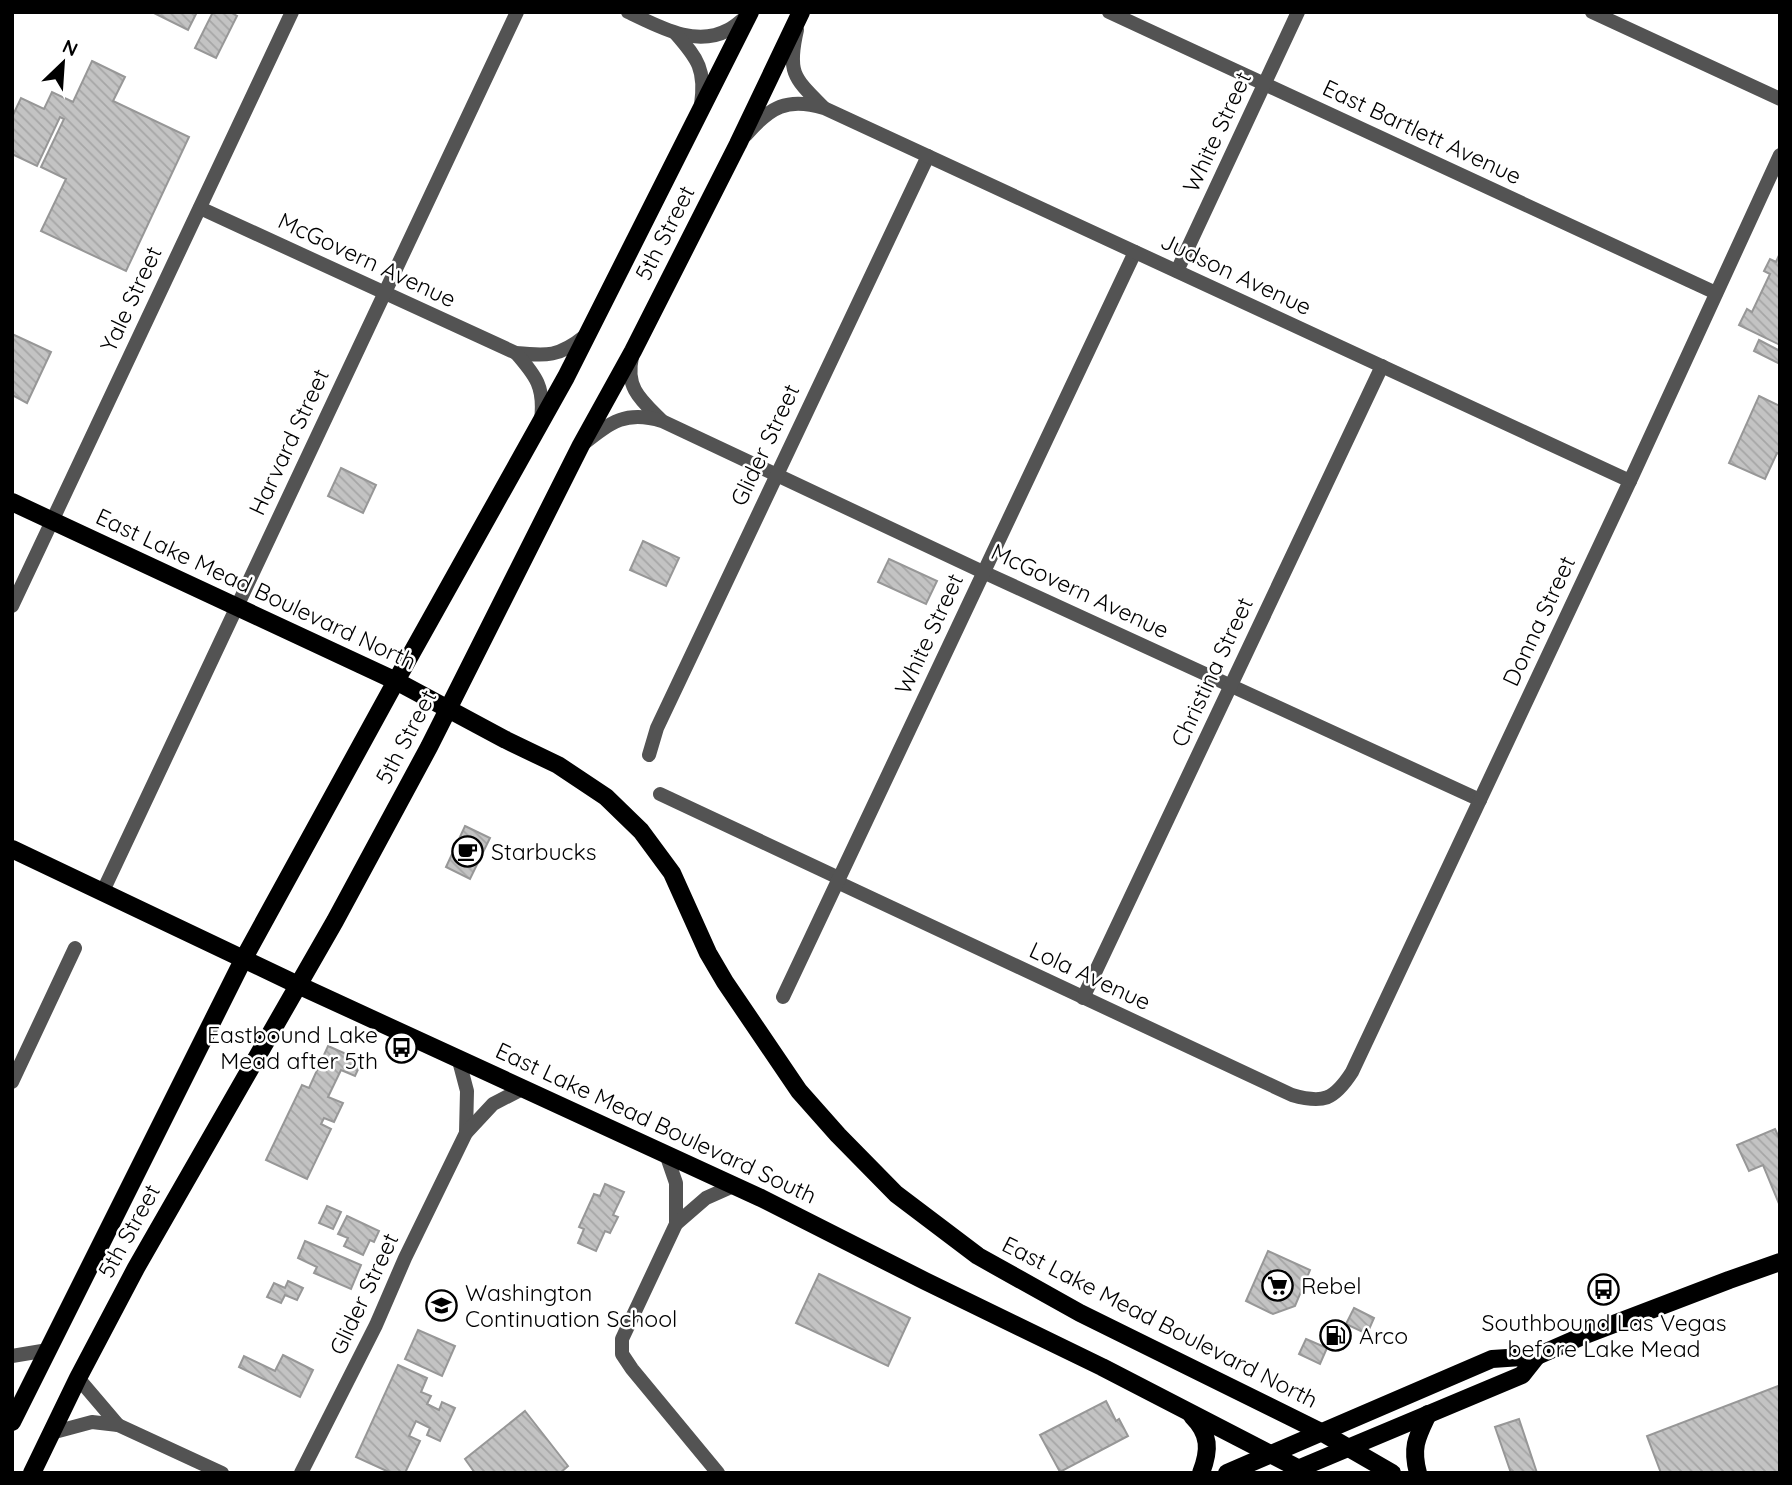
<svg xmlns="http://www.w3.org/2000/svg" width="1792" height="1485" font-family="Quicksand,sans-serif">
<defs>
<pattern id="building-back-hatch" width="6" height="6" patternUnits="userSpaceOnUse" patternTransform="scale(1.75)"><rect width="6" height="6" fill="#c3c3c3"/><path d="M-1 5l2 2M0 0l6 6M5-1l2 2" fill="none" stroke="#a6a6a6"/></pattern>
</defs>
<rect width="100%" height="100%" fill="#fff"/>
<g fill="url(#building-back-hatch)" stroke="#979797" stroke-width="2">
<polygon points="152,12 197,12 188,30"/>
<polygon points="213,12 230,12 237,16 216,58 195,48"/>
<polygon points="92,61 125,77 113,101 189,137 126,271 41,231 66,179 41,167 64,119 60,117 37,166 12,154 12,117 21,98 44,109 52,92 73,102"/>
<polygon points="1780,253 1780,345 1739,325 1747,309 1752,312 1770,274 1764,271 1770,259 1776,262"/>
<polygon points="12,334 51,352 27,403 12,395"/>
<polygon points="1759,340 1780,351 1780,360 1778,363 1754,351"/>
<polygon points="1759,396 1780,406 1780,454 1777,453 1765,479 1729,463"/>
<polygon points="341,468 376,485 363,513 328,496"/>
<polygon points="643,541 679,558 666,586 630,570"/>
<polygon points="889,559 937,581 926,604 878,582"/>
<polygon points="465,826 490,838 470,879 446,867"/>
<polygon points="328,1046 362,1061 355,1076 341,1070 328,1097 343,1103 334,1122 324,1118 321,1124 331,1129 307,1179 266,1160 302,1085 309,1088"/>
<polygon points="1775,1129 1780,1140 1780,1206 1763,1165 1749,1171 1737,1145"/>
<polygon points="605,1184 624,1192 613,1215 618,1217 610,1233 605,1231 596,1251 578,1243 584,1229 579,1227 594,1194 600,1196"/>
<polygon points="327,1206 341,1212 333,1229 319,1223"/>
<polygon points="347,1216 379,1231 374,1242 370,1240 363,1255 344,1246 348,1238 338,1234"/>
<polygon points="305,1241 361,1265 351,1289 314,1273 317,1267 298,1258"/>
<polygon points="1268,1251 1310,1270 1295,1306 1273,1314 1246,1301"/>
<polygon points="819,1274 910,1318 888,1366 796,1323"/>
<polygon points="288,1281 303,1288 297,1300 285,1295 281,1303 267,1297 274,1283 285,1288"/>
<polygon points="1354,1308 1374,1318 1367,1334 1346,1324"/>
<polygon points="1330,1323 1350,1333 1343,1349 1322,1339"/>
<polygon points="418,1330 455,1346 442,1376 405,1359"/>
<polygon points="1306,1339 1327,1348 1320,1364 1299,1354"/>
<polygon points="283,1355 313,1370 300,1397 239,1367 244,1356 275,1371"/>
<polygon points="398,1365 427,1378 421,1392 431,1396 427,1404 439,1410 442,1402 455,1408 440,1441 427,1435 430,1428 416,1421 409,1436 420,1441 405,1473 391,1473 356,1457"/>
<polygon points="1778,1386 1780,1391 1780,1473 1661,1473 1647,1436"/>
<polygon points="1106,1401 1116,1421 1119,1419 1128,1436 1060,1472 1040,1435"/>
<polygon points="525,1411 568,1466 560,1473 475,1473 465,1459"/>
<polygon points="1519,1419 1537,1473 1511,1473 1495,1427"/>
</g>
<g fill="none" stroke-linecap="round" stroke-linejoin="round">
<g stroke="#535353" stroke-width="14">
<path d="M628 12C658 26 695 48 728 30 735 27 740 21 746 17"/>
<polyline points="1109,12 1716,293"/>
<polyline points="1592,12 1780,99"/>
<path d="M676 34C698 59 706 70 701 105"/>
<path d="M200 208 516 353C547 356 559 357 585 336"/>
<polyline points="1177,271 1298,12"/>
<path d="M516 353C536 376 545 387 541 420"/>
<path d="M632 357C625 388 641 400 661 420"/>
<path d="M583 444C611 422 626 410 662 421L983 572 1480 800"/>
<polyline points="12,606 292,12"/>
<polyline points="649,755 657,728 928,156"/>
<polyline points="660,794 839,878"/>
<path d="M837 882 1292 1095C1323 1104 1334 1100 1352 1072L1630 481"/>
<polyline points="103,891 517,12"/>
<polyline points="783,997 1135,252"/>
<polyline points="1083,998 1382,366"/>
<polyline points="458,1057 467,1091 466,1133"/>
<polyline points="12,1082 75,948"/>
<polyline points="666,1154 676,1183 676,1224"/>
<polyline points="12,1356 48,1350"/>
<polyline points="78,1378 118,1425"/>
<polyline points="51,1433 92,1422 118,1425 222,1473"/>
<polyline points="301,1473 376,1325 405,1258 466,1133 493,1104 524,1088"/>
<polyline points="718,1473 632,1369 622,1354 622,1339 676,1224 706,1198 733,1186"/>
</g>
<g stroke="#535353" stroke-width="14">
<path d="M797 30C787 73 794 78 823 107"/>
<path d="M746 135C770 107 787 97 824 108L1630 481 1780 155"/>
</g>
<g stroke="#000" stroke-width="18">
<polyline points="12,502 396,681 506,740 558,765 606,797 641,831 672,873 708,953 725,982 799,1091 838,1135 896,1194 978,1256 1080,1313 1321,1432 1392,1473"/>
<polyline points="12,849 298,985 761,1198 925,1281 1102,1367 1307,1473"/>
<path d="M1192 1416C1210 1434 1210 1450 1201 1473"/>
<polyline points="12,1422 244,958 396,681 566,377 750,12"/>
<polyline points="1293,1471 1522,1375 1537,1356"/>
<polyline points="32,1473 78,1378 136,1268 335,921 429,747 581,445 633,351 738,144 801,12"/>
<polyline points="1227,1473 1492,1359 1537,1356 1585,1335 1729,1280 1780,1262"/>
<path d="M1418 1473C1411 1447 1417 1437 1428 1414"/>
</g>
</g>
<defs>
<symbol id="cafe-ring" viewBox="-11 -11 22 22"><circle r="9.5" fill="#fff" stroke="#000" stroke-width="1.5"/><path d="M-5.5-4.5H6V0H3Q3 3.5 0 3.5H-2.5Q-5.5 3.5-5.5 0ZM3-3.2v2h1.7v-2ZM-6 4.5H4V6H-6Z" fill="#000"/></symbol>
<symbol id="bus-ring" viewBox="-11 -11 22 22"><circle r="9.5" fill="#fff" stroke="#000" stroke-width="1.5"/><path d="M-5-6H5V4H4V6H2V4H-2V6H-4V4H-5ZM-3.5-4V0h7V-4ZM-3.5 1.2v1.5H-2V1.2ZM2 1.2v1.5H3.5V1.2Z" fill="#000"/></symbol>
<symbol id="supermarket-ring" viewBox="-11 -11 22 22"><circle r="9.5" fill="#fff" stroke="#000" stroke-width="1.5"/><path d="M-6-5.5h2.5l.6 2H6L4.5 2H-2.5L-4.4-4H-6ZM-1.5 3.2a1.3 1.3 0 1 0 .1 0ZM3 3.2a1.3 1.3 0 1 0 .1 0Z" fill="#000"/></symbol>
<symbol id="school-ring" viewBox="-11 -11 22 22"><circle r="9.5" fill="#fff" stroke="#000" stroke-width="1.5"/><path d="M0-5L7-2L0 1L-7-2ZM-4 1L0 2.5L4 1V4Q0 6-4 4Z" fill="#000"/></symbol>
<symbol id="fuel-ring" viewBox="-11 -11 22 22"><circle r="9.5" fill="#fff" stroke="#000" stroke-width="1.5"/><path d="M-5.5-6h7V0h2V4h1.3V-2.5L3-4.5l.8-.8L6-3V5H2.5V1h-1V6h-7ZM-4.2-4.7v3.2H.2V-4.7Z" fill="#000"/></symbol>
</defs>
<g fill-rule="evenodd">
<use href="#cafe-ring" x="450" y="834" width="35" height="35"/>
<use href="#bus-ring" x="384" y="1030" width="35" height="35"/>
<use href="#supermarket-ring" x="1260" y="1268" width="35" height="35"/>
<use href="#bus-ring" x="1586" y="1272" width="35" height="35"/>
<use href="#school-ring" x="424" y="1288" width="35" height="35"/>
<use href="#fuel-ring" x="1318" y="1318" width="35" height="35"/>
</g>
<g text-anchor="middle" stroke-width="5" stroke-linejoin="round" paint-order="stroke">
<g font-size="23" fill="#000" stroke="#fff">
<text transform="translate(1217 132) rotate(-65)" y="8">White Street</text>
<text transform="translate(1422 132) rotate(25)" y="8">East Bartlett Avenue</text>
<text transform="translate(665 233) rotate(-63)" y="8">5th Street</text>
<text transform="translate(367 260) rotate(25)" y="8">McGovern Avenue</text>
<text transform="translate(1236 274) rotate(25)" y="8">Judson Avenue</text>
<text transform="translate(131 299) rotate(-65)" y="8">Yale Street</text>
<text transform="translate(289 442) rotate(-65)" y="8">Harvard Street</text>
<text transform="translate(765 445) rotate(-65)" y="8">Glider Street</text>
<text transform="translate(256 589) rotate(25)" y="8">East Lake Mead Boulevard North</text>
<text transform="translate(1080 591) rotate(25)" y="8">McGovern Avenue</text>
<text transform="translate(1539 621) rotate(-65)" y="8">Donna Street</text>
<text transform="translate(929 634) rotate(-65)" y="8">White Street</text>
<text transform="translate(1212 672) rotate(-65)" y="8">Christina Street</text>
<text transform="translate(406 737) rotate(-62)" y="8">5th Street</text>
<text transform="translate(1090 976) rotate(25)" y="8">Lola Avenue</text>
<text transform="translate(656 1123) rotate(25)" y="8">East Lake Mead Boulevard South</text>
<text transform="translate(129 1231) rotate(-61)" y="8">5th Street</text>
<text transform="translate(364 1294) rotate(-65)" y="8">Glider Street</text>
<text transform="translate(1160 1322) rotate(27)" y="8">East Lake Mead Boulevard North</text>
</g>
<g font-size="23" fill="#000" stroke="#fff" text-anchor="start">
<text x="491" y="860">Starbucks</text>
<text x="378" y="1043" text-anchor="end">Eastbound Lake<tspan x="378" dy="26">Mead after 5th</tspan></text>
<text x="1301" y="1294">Rebel</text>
<text x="465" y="1301">Washington<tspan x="465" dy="26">Continuation School</tspan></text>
<text x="1604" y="1331" text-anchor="middle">Southbound Las Vegas<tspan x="1604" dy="26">before Lake Mead</tspan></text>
<text x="1359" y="1344">Arco</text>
</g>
</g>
<rect width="1792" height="1485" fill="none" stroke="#000000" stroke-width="28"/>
<g transform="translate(63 63) rotate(25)" stroke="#ffffff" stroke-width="5" paint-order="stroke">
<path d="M0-5L12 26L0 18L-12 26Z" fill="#000000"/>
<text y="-10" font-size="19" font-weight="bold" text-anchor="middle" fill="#000000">N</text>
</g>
</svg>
